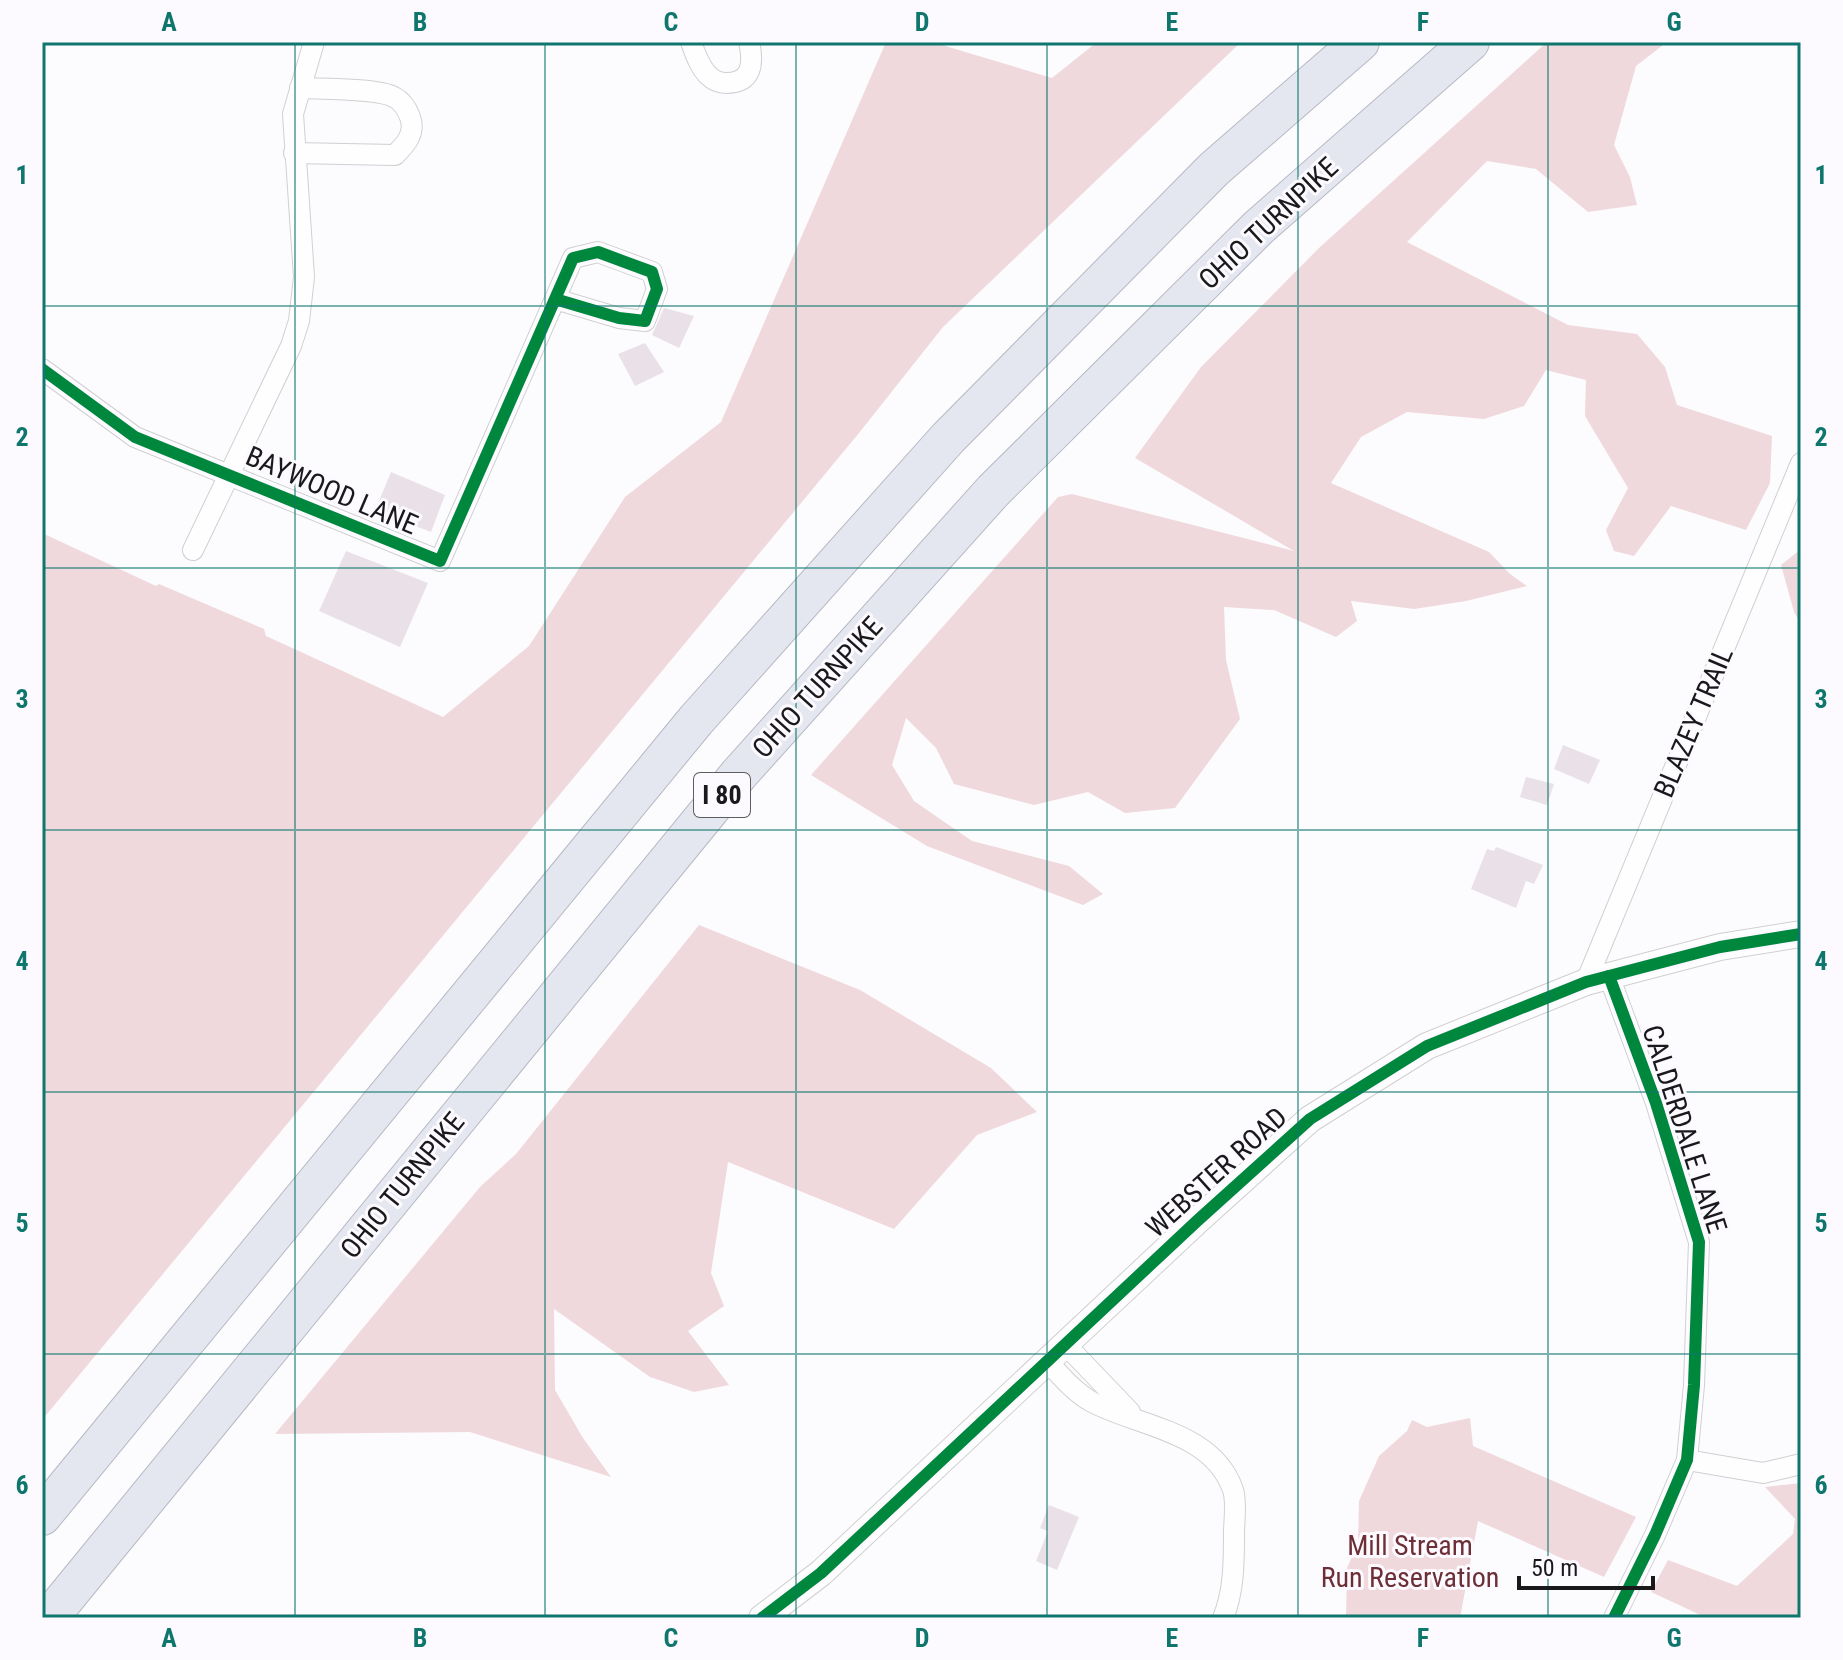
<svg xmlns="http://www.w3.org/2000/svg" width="1843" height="1660" font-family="'Roboto Condensed',sans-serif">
<rect width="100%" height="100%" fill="#fcfbfe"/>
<g fill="#f0d9dc">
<polygon points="886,42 932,42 1052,78 1097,42 1241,42 943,327 859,433 42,1420 42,533 156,586 159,584 264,629 266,636 443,717 529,646 625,497 721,422"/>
<polygon points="1547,42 1667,42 1636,66 1614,145 1630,177 1637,205 1588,212 1536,169 1487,161 1407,242 1568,325 1637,334 1665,367 1677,405 1772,436 1770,483 1746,530 1671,506 1634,556 1614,551 1606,530 1628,488 1585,416 1586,380 1546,370 1524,406 1484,419 1407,412 1361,437 1331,483 1489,552 1510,574 1527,586 1466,601 1414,609 1351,601 1357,621 1336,637 1274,610 1224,607 1226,660 1240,719 1175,808 1125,813 1088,792 1034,805 954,784 936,748 906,718 892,765 914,801 972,841 1069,866 1103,894 1083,905 927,846 811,775 1058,497 1072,494 1294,551 1135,458 1201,367 1319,248"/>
<polygon points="1801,549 1801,624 1794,612 1781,565"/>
<polygon points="699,925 860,990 991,1068 1037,1112 977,1135 894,1229 728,1162 711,1273 724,1306 688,1331 729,1385 694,1392 650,1377 554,1309 555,1390 583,1438 611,1477 470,1432 275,1434 480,1187 516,1154"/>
<polygon points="1470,1418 1473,1446 1636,1517 1604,1577 1478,1521 1460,1618 1346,1618 1347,1568 1358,1543 1359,1501 1379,1456 1407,1431 1412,1420 1427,1427"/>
<polygon points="1801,1483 1801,1618 1707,1618 1651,1592 1668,1560 1737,1586 1793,1534 1795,1519 1765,1487"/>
</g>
<g fill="#e9e1e7">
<polygon points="664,308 694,316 679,348 652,335"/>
<polygon points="645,343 664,372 635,386 618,354"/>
<polygon points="391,472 445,495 431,532 375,511"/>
<polygon points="346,551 428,583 400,647 319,611"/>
<polygon points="1563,745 1600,760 1589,784 1554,769"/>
<polygon points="1526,777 1554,784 1547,805 1520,797"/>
<polygon points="1496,847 1543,865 1534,884 1526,881 1516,908 1471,889 1487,849 1494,851"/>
<polygon points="1049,1505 1079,1517 1057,1570 1036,1561 1048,1531 1040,1528"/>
</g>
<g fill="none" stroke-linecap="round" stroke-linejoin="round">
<defs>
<g id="minor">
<path d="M691 42C695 53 700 68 709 76 714 81 720 83 726 83 752 83 754 64 749 42"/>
<path d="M294 153 395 155C406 144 416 133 410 117 407 109 402 101 394 97 377 88 322 89 300 88"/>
<polyline points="42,369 135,437 440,561 573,258 598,252 652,272 657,289 645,321 619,318 555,299"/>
<polyline points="193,550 291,346 299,321 304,277 293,114 314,42"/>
<polyline points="1609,976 1656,1103 1699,1242 1694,1385 1687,1460 1655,1535 1614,1618"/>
<polyline points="1586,982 1801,463"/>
<polyline points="1065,1344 1130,1412"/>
<path d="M1047 1361C1061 1376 1074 1392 1092 1402 1139 1427 1213 1431 1233 1490 1237 1502 1234 1521 1234 1533 1234 1561 1234 1592 1223 1618"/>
<polyline points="1687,1460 1763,1473 1801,1464"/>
</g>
<polyline id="tertiary" points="762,1618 821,1573 1197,1221 1310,1119 1427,1046 1586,982 1720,947 1801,934"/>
<g id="motorway">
<polyline points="42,1516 696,720 948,438 1214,169 1360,42"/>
<polyline points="49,1618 739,774 993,491 1259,227 1470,42"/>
</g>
</defs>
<use href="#minor" stroke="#d0cfd1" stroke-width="22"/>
<use href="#tertiary" stroke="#d0cfd1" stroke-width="28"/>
<use href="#motorway" stroke="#b6b8c3" stroke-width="40"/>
<use href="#minor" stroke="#fffeff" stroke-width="20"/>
<use href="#tertiary" stroke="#fffeff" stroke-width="26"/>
<use href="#motorway" stroke="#e5e7f0" stroke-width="38"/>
<defs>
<g id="cycleway">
<polyline points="42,369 135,437 440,561 573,258 598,252 652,272 657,289 645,321 619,318 555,299"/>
<polyline points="1609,976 1656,1103 1699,1242 1694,1385 1687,1460 1655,1535 1614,1618"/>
<polyline points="762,1618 821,1573 1197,1221 1310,1119 1427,1046 1586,982 1720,947 1801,934"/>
</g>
</defs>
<use href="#cycleway" stroke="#fcfaff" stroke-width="17"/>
<use href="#cycleway" stroke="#00873e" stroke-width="12"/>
</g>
<path fill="none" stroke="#0f766e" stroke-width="2" stroke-opacity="0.55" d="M295 42V1618M545 42V1618M796 42V1618M1047 42V1618M1298 42V1618M1548 42V1618M42 306H1801M42 568H1801M42 830H1801M42 1092H1801M42 1354H1801"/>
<g text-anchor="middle" stroke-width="6" stroke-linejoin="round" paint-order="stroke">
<rect fill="#fcfaff" stroke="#5d5c5f" stroke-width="2" x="694" y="773" width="56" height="44" rx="6"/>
<g font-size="26" font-weight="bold" fill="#19181a">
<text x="722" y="804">I 80</text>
</g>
<g font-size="28" fill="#19181a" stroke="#fcfaff">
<text transform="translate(1268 223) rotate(-43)" y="10">OHIO TURNPIKE</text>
<text transform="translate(332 490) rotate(23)" y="10">BAYWOOD LANE</text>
<text transform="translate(817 687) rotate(-48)" y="10">OHIO TURNPIKE</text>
<text transform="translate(1693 722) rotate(-67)" y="10">BLAZEY TRAIL</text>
<text transform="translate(1685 1129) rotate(72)" y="10">CALDERDALE LANE</text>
<text transform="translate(1216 1172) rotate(-42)" y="10">WEBSTER ROAD</text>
<text transform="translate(402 1185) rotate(-51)" y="10">OHIO TURNPIKE</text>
</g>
<g font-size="28" fill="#6d2f36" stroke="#fcfaff">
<text x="1410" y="1555">Mill Stream<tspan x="1410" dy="32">Run Reservation</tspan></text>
</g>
</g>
<rect width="1843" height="1660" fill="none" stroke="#fcfaff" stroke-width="88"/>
<path d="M1519 1576v12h134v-12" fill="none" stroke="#19181a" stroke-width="4"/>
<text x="1531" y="1576" font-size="24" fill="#19181a" stroke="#fcfaff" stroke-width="6" paint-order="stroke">50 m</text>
<rect x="44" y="44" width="1755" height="1572" fill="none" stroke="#0f766e" stroke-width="3"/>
<g font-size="26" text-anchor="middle" font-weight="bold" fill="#0f766e">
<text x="169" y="31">A</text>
<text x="420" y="31">B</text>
<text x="671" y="31">C</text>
<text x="922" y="31">D</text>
<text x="1172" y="31">E</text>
<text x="1423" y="31">F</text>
<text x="1674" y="31">G</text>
<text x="22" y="184">1</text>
<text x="1821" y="184">1</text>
<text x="22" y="446">2</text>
<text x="1821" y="446">2</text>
<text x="22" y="708">3</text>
<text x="1821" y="708">3</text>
<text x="22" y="970">4</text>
<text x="1821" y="970">4</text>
<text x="22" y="1232">5</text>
<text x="1821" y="1232">5</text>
<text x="22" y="1494">6</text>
<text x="1821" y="1494">6</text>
<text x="169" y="1647">A</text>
<text x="420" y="1647">B</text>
<text x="671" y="1647">C</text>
<text x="922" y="1647">D</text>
<text x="1172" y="1647">E</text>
<text x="1423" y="1647">F</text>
<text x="1674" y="1647">G</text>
</g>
</svg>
